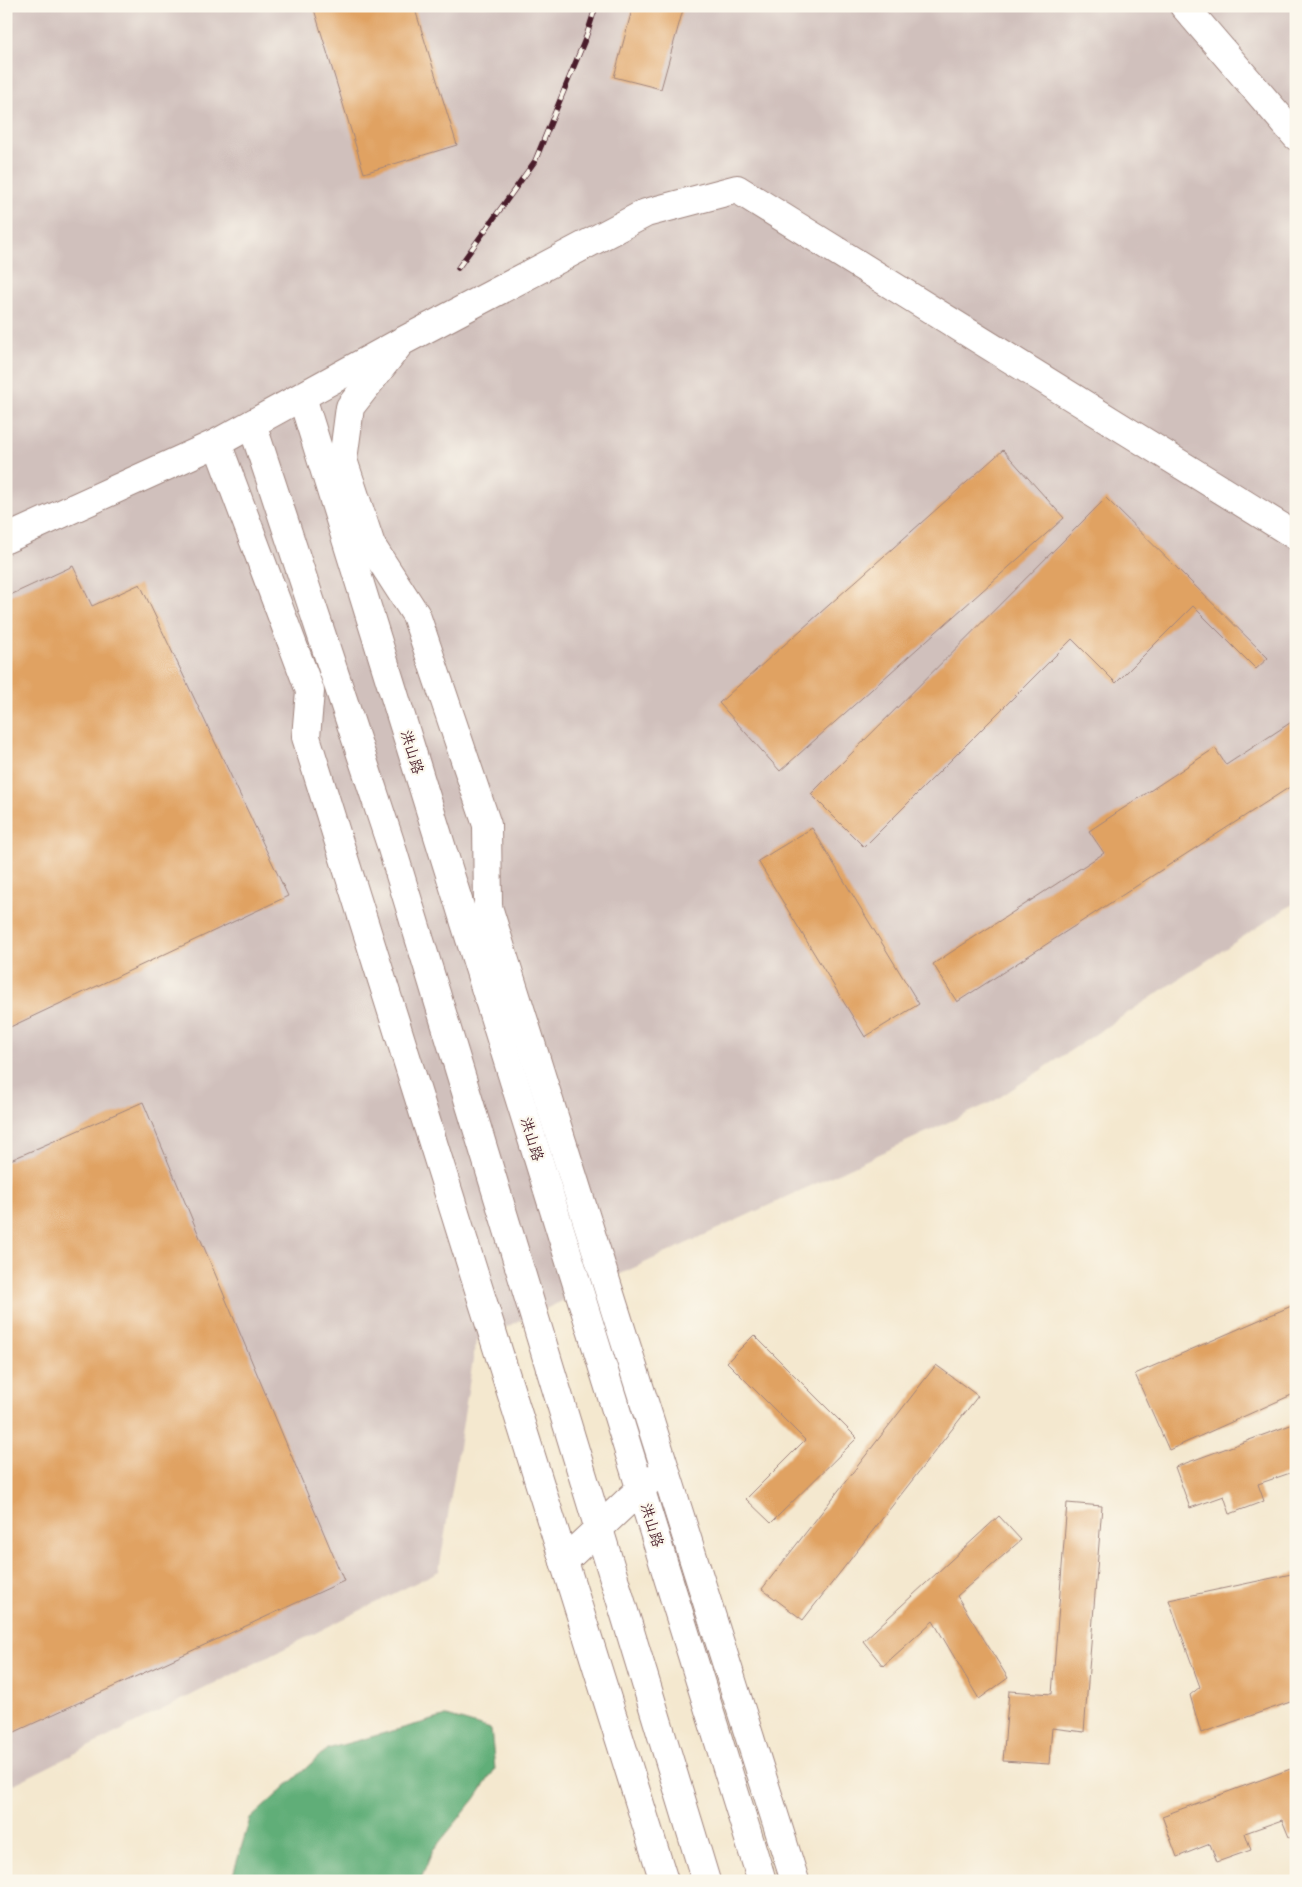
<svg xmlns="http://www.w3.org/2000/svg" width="1302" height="1887" font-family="Delius,'LXGW WenKai TC',sans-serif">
<rect width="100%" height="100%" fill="#fbf7ec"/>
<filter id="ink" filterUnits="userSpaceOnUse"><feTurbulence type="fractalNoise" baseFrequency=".02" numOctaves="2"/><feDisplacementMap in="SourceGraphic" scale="10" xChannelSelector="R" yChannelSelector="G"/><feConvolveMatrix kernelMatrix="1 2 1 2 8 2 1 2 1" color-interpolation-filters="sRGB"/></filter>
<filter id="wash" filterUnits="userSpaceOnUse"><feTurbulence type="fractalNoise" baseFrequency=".0096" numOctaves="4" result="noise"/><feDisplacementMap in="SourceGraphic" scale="20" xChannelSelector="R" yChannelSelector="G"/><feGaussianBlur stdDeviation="1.12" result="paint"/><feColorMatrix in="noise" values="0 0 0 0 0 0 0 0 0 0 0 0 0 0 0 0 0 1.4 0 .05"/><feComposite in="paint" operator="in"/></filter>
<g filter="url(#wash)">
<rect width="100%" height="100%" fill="#f4e8cf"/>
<polygon fill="#d0c0bc" points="6,6 1296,6 1296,902 994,1101 476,1341 439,1571 14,1784 6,1776"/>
<polygon fill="#60ae78" stroke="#556652" points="447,1716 491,1729 495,1769 475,1799 433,1850 420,1881 231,1881 250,1819 327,1749"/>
<g id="blocks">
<g fill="#e0a262">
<polygon points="313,6 414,6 457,145 364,173"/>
<polygon points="633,6 684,6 661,89 614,77"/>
<polygon points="1003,450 1064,518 780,771 719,703"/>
<polygon points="1106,498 1268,658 1256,669 1193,606 1116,683 1072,639 864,847 811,794"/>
<polygon points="73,566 92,606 140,584 288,896 6,1029 6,597"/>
<polygon points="1296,719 1296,783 957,1002 933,964 1104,853 1089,831 1215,748 1226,765"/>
<polygon points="812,828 919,1004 865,1037 758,861"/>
<polygon points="143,1102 344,1581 6,1736 6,1162"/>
<polygon points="1296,1304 1296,1393 1169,1450 1135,1374"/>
<polygon points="754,1335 857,1438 771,1523 746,1499 805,1440 727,1362"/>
<polygon points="936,1365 978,1396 803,1620 762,1589"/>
<polygon points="1296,1423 1296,1471 1258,1484 1264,1501 1230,1514 1224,1496 1190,1508 1175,1467"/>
<polygon points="1067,1503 1102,1506 1084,1732 1052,1728 1049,1764 1003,1761 1009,1691 1052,1694"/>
<polygon points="999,1516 1021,1540 957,1596 1008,1678 979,1699 933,1621 883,1666 863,1641"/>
<polygon points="1296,1573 1296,1700 1201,1733 1190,1695 1200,1687 1169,1600"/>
<polygon points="1296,1767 1296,1835 1289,1837 1282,1820 1245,1833 1251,1850 1217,1862 1210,1844 1177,1857 1162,1816"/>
</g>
</g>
</g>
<g filter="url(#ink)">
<use href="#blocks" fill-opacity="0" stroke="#9f847d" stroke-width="1"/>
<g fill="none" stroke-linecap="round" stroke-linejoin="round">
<defs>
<g id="minor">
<polyline points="1184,6 1296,136"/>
<polyline points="401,342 350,407 343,460 371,545 416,615 487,825 488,907 795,1881"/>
<polyline points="302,397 762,1881"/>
<polyline points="252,424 390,842 706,1881"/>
<polyline points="217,443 310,691 306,737 664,1881"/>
<polyline points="6,539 217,443 401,342 646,213 737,189 1296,536"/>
<polyline points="564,1561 651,1479"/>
</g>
</defs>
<use href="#minor" stroke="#9f847d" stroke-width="30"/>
<use href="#minor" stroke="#fff" stroke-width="28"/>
<defs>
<polyline id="rail" points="458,268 535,161 586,37 596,6"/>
</defs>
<use href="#rail" stroke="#4a1f2b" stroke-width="5.5"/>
<use href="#rail" stroke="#fbf7ec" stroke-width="4" stroke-dasharray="11" stroke-linecap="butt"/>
</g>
</g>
<g text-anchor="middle" stroke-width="4.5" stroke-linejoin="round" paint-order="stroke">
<g font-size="15" fill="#4a1f2b" stroke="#fbf7ec">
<text transform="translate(412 752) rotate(73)" y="5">洪山路</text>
<text transform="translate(532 1139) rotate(73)" y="5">洪山路</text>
<text transform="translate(652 1525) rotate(73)" y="5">洪山路</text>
</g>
</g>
<rect width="1302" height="1887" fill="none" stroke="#fbf7ec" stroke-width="25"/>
</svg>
